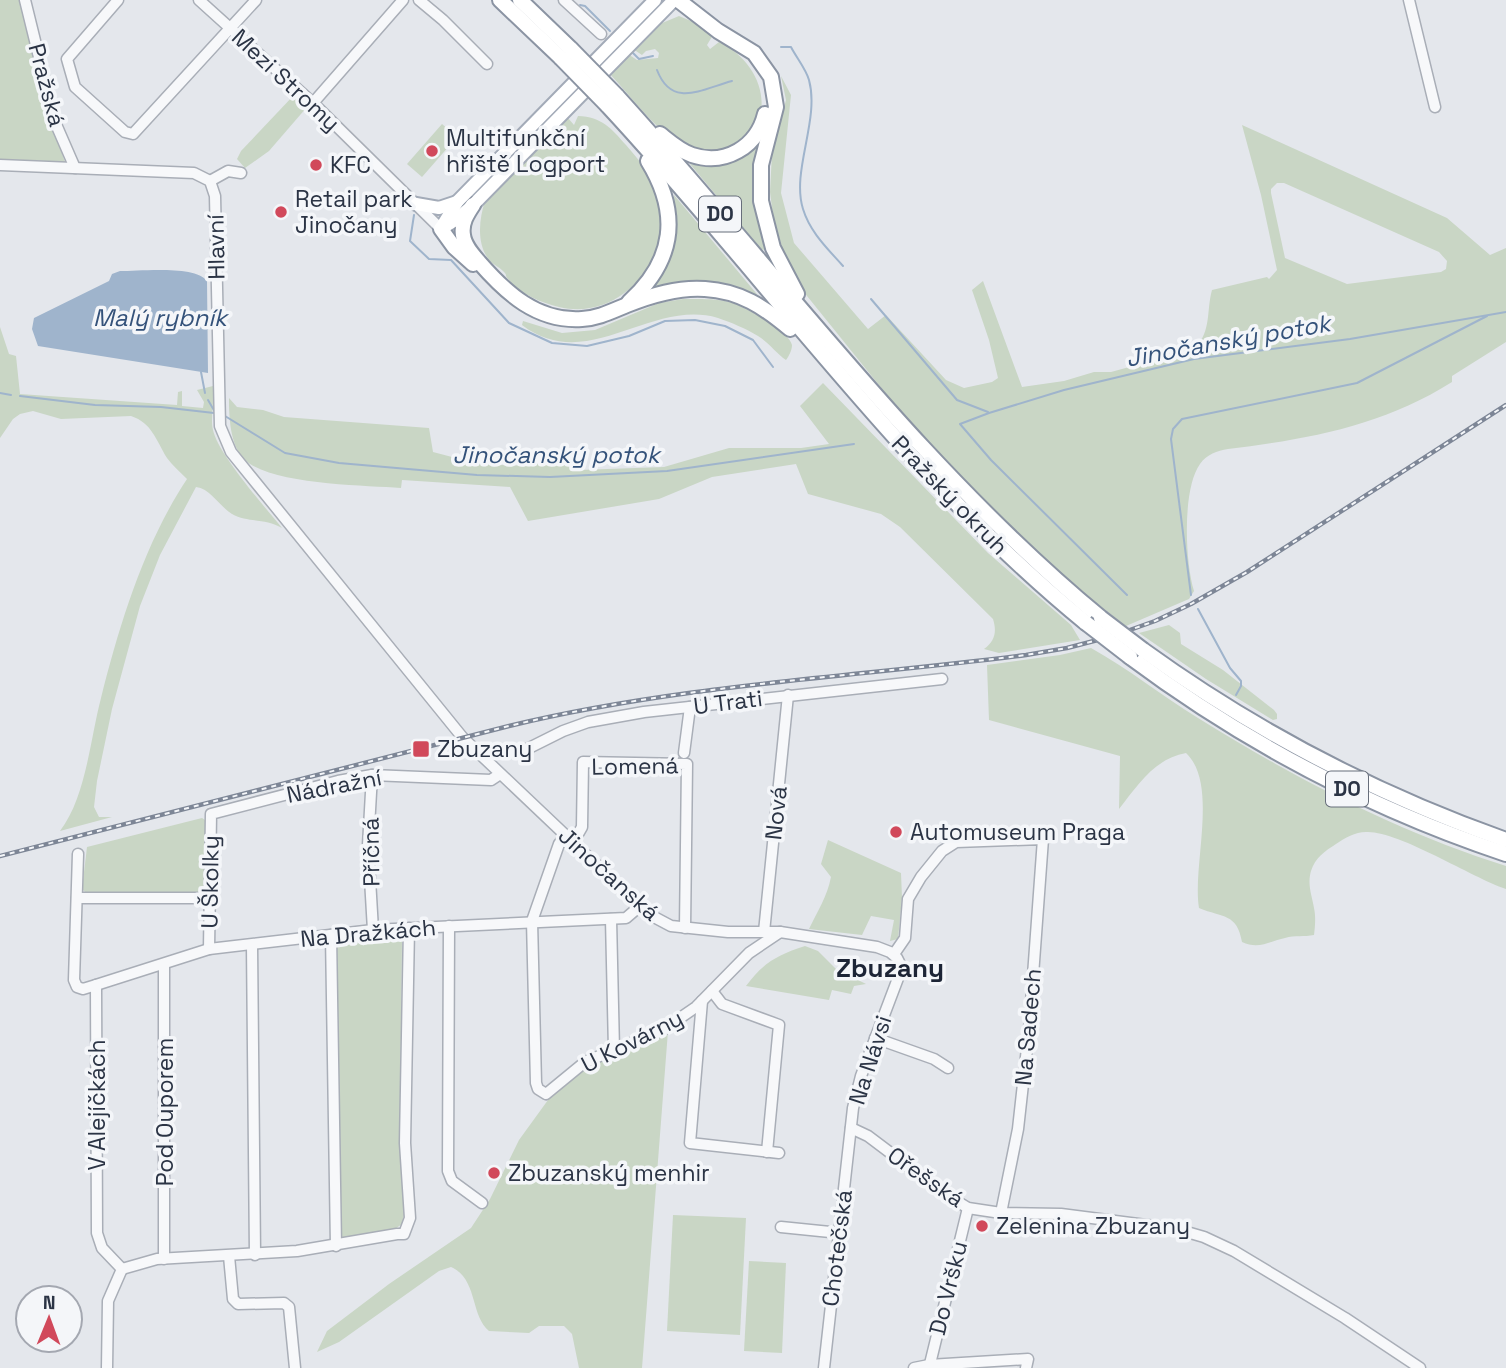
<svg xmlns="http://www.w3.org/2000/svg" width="1506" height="1368" font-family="'Space Grotesk',sans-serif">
<rect width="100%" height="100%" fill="#e4e7ec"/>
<g fill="#c9d6c5" fill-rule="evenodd">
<polygon points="0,0 20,0 51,122 65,162 0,159"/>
<path d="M679 16 691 21 713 35 707 45 710 49 719 42C762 62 782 120 733 147 723 152 708 155 697 152 663 142 633 98 609 73L628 54 637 60 658 58 659 53 655 49 646 51 642 55 633 49 655 26Z"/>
<path d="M781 76 791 95 781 193 794 243 868 329 886 315 946 380 964 388 992 382 998 378 989 340 972 290 983 281 1022 387 1064 381 1094 372H1111L1195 349C1212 329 1206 312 1212 290L1267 277 1269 279 1277 270 1261 195 1242 125 1447 218 1490 255 1506 248V342L1452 376V382C1382 426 1309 439 1228 449 1217 451 1207 454 1200 464 1182 489 1185 562 1194 591L1189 599 1126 626 1026 549 920 436 803 291 785 258 773 216 770 192 772 153 786 100ZM1277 183H1284L1439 252 1447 261 1446 269 1441 272 1347 284 1285 258 1271 193V189Z"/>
<polygon points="294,95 307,107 269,151 245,168 237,159 241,151"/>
<path d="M578 116C602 117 611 128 626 145 642 163 658 184 661 209 667 265 618 321 559 307 542 303 520 294 509 280 503 273 509 277 503 271 499 267 494 265 490 261 476 245 479 219 485 201 488 191 555 130 568 118L574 125Z"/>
<polygon points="442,124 457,137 422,177 407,164"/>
<path d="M758 144C752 181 756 214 765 250L761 249 690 164C717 168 739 164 758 144Z"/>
<path d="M674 195 761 299 760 300 649 291C677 260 676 233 674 195Z"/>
<path d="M683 299C700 299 717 298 733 303 745 307 790 332 792 345 792 350 789 356 786 360 776 353 768 342 758 336 747 329 730 322 718 318 650 298 588 375 522 325L523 321 562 333 595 330 659 303Z"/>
<path d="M0 327 9 354 16 356 20 394 177 405 178 392 182 391V406L203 408 204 402 197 390 213 386C215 400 210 418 213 430 218 454 265 507 282 528 266 518 248 523 232 514 219 506 211 489 196 487L160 555 140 606 112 709 97 781 94 807 99 817H112L60 831C86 797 90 740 101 698 120 623 144 544 187 479 180 472 172 465 167 458 156 440 152 423 131 416L61 419 33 411 20 414 13 419 0 438Z"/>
<path d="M823 383 988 553 1071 625 1080 640 999 653 984 649C995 641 997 632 993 619L900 527 881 514 808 494 796 464 712 477 659 499 528 521 510 487 402 480 401 488C364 485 270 485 244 459 230 445 229 417 229 398L237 407 263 410 284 417 429 428 433 452 471 462 512 466 552 461 579 470 664 467 729 448H801L829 444 800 406Z"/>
<polygon points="1169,625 1180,633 1181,644 1223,670 1274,710 1277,714 1277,719 1273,720 1206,679 1139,633"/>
<path d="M1091 648C1129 669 1162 696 1198 718 1294 778 1398 832 1506 866V889C1471 877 1397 830 1366 832 1355 832 1345 838 1336 844 1325 851 1315 858 1311 871 1307 885 1312 895 1314 908 1316 917 1315 927 1314 935 1304 937 1295 935 1285 938 1270 941 1259 950 1242 942 1237 913 1223 918 1199 908 1192 866 1219 784 1186 753 1154 759 1138 785 1119 809L1120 756 989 720 987 665 1060 655Z"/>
<polygon points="202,818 205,820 205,890 202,894 87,894 82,889 87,847"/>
<path d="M828 840 901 873 902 898 898 939 890 941 894 920 871 916 862 935 809 929C818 910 827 897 831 877L821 864Z"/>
<polygon points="399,937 402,940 400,1132 404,1215 402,1224 395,1229 345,1241 339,1236 335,946 338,943"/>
<path d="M805 946 818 951 836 969 866 984 854 986 851 994 832 990 829 1000 746 986C763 963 777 955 805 946Z"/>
<path d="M668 1031 642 1368H579L572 1334 564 1326H539L529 1333 489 1331C470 1315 478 1279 451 1267L439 1271 339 1342 317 1352 327 1331 389 1284 471 1228 490 1199 519 1140 548 1100 577 1075 583 1066Z"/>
<polygon points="673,1215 746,1218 740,1335 667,1331"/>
<polygon points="749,1261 786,1263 782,1353 744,1351"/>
</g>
<path fill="#9fb4cc" d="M120 271C140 271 196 265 207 281L208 373 38 346 32 329 34 318 109 281 112 274Z"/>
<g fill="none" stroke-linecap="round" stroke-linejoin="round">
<g stroke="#9fb4cc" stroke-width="2">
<polyline points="580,5 585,6 610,31"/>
<path d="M781 47H791C796 57 806 69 809 80 820 120 791 171 803 209 810 232 827 248 843 266"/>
<polyline points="633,53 639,59 653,56"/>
<path d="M657 70C672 109 702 89 732 81"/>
<polyline points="414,215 410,241 429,259 451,260 509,323 552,343 587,346 629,336 665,321 695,320 725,326 753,340 773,367"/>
<polyline points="871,299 957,400 988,412"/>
<polyline points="201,372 205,393"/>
<polyline points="0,393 11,395"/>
<polyline points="20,396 95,405 161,407 214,413"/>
<polyline points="208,400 215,412"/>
<polyline points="225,416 285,453 339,463 477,475 550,477 667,471 854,444"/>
<polyline points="1127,595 991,460 960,424 989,413 1064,390 1194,359 1350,339 1506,312"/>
<polyline points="1191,595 1171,439 1173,429 1182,419 1357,383 1487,316"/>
<polyline points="1198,609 1230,668 1241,681 1241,686 1236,695"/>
</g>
<defs>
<g id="minor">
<polyline points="25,0 55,122 75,168"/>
<polyline points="118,0 67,59 75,87 125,132 133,134 256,0"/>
<polyline points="199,0 313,103 441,229"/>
<polyline points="419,0 443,20 487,64"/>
<polyline points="564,0 601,34"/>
<polyline points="1409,0 1435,107"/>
<polyline points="313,103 403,0"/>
<polyline points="0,165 194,173 210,181 215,196 220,426 231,452 463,738 640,906 654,917 671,926 728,932 780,932 877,947 890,952 897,958 900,964 900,973 861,1076 853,1108 824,1368"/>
<polyline points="210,181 228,171 241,173"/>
<polyline points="684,753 690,707"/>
<polyline points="523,756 527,749 563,731 588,722 644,712 942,679"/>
<polyline points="372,775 368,845 373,930"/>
<polyline points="78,854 74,980 77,987 83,989 96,985 97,1233 102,1248 122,1269 108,1301 107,1368"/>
<polyline points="77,898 209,898"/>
<polyline points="611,919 614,1050"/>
<polyline points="449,926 448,1171 452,1181 482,1203"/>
<polyline points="685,928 687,764 583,762 582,827 578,834 562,840 559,844 532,921 536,1083 538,1089 546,1094 585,1062 663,1030 680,1018 696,1007 749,953 780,932"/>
<polyline points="764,932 788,695"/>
<polyline points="331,935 336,1246"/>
<polyline points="252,945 255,1255"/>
<polyline points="209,949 211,814 338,781 372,775 491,780 500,774"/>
<polyline points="894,954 905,938 908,899 921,877 942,851 956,842 1043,839 1029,1030 1018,1129 1001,1213"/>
<polyline points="96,985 209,949 373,930 626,918 640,906"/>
<polyline points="712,991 722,1004 779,1025 767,1152"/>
<polyline points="702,1001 690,1143 779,1153"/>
<polyline points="875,1038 934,1059 948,1068"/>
<polyline points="851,1128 868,1136 945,1194 968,1208 1001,1213 1061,1214 1146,1225 1173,1228 1204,1237 1234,1251 1345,1318 1420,1368"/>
<polyline points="781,1227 840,1233"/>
<polyline points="229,1256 233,1299 238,1304 284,1303 289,1307 295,1368"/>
<polyline points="164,1259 164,965"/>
<polyline points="122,1269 157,1259 297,1251 397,1234 404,1234 410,1218 405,1143 409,928"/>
<polyline points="914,1368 929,1365 1028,1359 1026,1368"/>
<polyline points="929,1368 968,1208"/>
</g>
<g id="major">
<polyline points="416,204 439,208 457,202"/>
<polyline points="441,228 457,202 655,0"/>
<polyline points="441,229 457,219 473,205 674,0"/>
</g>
<g id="highway">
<polyline points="500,0 561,58"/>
<polyline points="520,0 571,49"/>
<polyline points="678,0 718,31 754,53 771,77 776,107 761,165 761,201 773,248 797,294"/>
<path d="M617 96C777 272 917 466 1101 618"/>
<path d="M607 105C768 278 902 473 1086 623"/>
<path d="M660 134C670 142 680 151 692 155 725 166 757 147 765 114"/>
<path d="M473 205C467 214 461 223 463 235 464 245 472 254 479 262 506 293 537 322 582 319 599 318 612 311 627 305 652 295 678 287 705 289 740 291 764 307 790 329"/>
<polyline points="441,229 454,247 473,264"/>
<path d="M629 302C675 260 680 213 648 161"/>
<path d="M1143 650C1255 731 1376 794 1506 840"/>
<path d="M1130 657C1244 742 1371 809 1506 854"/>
</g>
</defs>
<use href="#minor" stroke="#a9aeb7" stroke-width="13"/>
<use href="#major" stroke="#a3abb8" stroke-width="16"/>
<use href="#highway" stroke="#8b94a3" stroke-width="18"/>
<use href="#minor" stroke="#f7f8fa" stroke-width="10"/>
<use href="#major" stroke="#fff" stroke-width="12"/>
<use href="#highway" stroke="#fff" stroke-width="14"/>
<defs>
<path id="rail" d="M0 856 509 726C678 685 854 677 1026 655L1067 648 1113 636 1155 621 1191 604 1247 572 1506 405"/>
</defs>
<use href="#rail" stroke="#7d8696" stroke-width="4.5"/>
<use href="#rail" stroke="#f4f6f9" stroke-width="2" stroke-dasharray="5" stroke-linecap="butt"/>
<defs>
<g id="highway-bridge">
<polyline points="571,49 617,96"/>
<polyline points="561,58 607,105"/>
<polyline points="1101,618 1143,650"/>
<polyline points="1086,623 1130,657"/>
</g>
</defs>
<use href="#highway-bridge" stroke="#8b94a3" stroke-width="18" stroke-linecap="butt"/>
<use href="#highway-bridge" stroke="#fff" stroke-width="14"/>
</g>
<g fill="#d1495b" stroke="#f4f6f9" stroke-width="2.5">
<circle cx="432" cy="151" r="7"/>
<circle cx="316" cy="165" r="7"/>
<circle cx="281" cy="212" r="7"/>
<rect x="412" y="740" width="18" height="18" rx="3.5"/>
<circle cx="896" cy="832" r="7"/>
<circle cx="494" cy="1173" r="7"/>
<circle cx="982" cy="1226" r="7"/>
</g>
<g text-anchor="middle" stroke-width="7" stroke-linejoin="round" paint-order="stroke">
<g fill="#f4f6f9" stroke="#676e7b" stroke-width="2">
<rect x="699" y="196.5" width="42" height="35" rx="5"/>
<rect x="1326" y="771.5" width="42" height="35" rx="5"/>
</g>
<g font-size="21" font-weight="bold" fill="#2b3445">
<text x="720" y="221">D0</text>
<text x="1347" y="796">D0</text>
</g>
<g font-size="23" fill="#2b3445" stroke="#f4f6f9">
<text transform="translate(286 80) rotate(43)" y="8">Mezi Stromy</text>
<text transform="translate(47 85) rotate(75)" y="8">Pražská</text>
<text transform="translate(216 247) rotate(-91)" y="8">Hlavní</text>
<text transform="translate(950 495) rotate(46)" y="8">Pražský okruh</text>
<text transform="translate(728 702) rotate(-7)" y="8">U Trati</text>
<text transform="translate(635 766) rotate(-1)" y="8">Lomená</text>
<text transform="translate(334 786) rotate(-11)" y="8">Nádražní</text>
<text transform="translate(776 813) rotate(-84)" y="8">Nová</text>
<text transform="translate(371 852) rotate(-91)" y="8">Příčná</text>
<text transform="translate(609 874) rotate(42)" y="8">Jinočanská</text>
<text transform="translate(210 882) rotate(-89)" y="8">U Školky</text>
<text transform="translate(368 933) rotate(-5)" y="8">Na Dražkách</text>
<text transform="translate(1028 1027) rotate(-85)" y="8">Na Sadech</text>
<text transform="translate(632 1041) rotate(-27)" y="8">U Kovárny</text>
<text transform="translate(870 1060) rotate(-72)" y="8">Na Návsi</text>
<text transform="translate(97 1105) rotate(-90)" y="8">V Alejíčkách</text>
<text transform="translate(165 1112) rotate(-90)" y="8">Pod Ouporem</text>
<text transform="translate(926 1177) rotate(35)" y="8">Ořešská</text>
<text transform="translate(837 1248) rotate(-83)" y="8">Chotečská</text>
<text transform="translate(948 1288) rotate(-76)" y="8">Do Vršku</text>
</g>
<g font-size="23" fill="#2b3445" stroke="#f4f6f9" text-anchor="start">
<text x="446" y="146">Multifunkční<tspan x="446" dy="26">hřiště Logport</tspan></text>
<text x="330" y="173">KFC</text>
<text x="295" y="207">Retail park<tspan x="295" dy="26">Jinočany</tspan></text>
<text x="437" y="757">Zbuzany</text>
<text x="910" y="840">Automuseum Praga</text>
<text x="508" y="1181">Zbuzanský menhir</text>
<text x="996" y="1234">Zelenina Zbuzany</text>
</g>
<g font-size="24" font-style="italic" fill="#34527a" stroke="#f4f6f9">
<text x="160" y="326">Malý rybník</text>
<text transform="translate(1228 341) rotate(-10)" y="8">Jinočanský potok</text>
<text x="556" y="463">Jinočanský potok</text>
</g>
<g font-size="26" font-weight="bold" fill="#1d2536" stroke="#f4f6f9">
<text x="890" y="977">Zbuzany</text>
</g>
</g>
<g transform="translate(49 1319) rotate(1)"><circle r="33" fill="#f4f6f9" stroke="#a4a8b1" stroke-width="2"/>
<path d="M0-5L12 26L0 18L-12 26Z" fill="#d1495b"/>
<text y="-10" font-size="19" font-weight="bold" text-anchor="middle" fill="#2b3445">N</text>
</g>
</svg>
